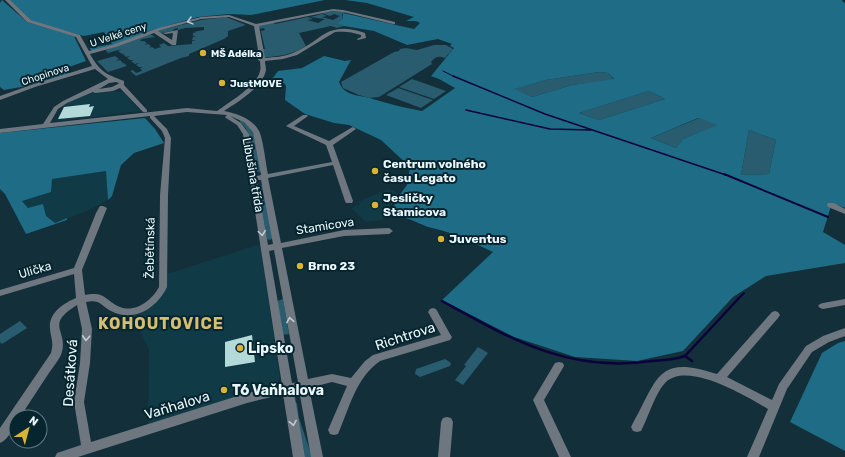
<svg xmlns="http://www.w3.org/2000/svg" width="845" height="457" font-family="Rubik,sans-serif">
<rect width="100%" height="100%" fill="#122f3a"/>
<g fill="#113a47">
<polygon points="98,91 123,92 140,111 57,121 63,106 70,101"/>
<polygon points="106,171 108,200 89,210 55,223 46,216 28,208 22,201 28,198 52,179"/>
<polygon points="388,189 391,191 393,190 398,195 382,220 366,222 351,208 360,204 358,202"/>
<polygon points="260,244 280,378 276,384 260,392 148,425 149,349 131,314 141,311 154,305 164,292 167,274"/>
</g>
<g fill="#295c6e">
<path d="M335 11 345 12 342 14 343 19 338 23 344 26 337 28 331 26 299 33 306 46C292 55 278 56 261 58L260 49H265L261 31 265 30 264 28 257 29 256 25 273 22 275 24 308 17 313 19 307 20 318 23 325 19 310 17 322 14 327 16 322 17 333 20 340 16 334 14 330 16 322 13Z"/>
<polygon points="226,17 246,25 228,31 228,36 224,39 189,54 189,56 181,58 136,76 130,71 133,70 136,73 142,71 140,68 143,67 139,67 136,65 139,63 135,64 131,61 134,60 130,60 127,58 130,56 126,57 123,54 126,53 122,54 118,51 122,49 108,53 106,51 106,50 150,34 155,37 142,39 140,41 144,41 147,43 144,45 148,44 151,46 149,48 152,47 155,49 161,47 159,45 164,43 168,46 192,44 192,41 196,40 192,40 193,37 196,36 193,36 193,33 197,33 193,32 204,30 204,27 185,28 178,30 178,28 174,29 173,31 161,33 157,31 201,20"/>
<path d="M434 45H446L453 49 445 58C438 56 436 56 431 62L432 64 379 97 369 98 359 95 343 88 341 82 394 52 399 51 400 49 406 48 417 50Z"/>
<polygon points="115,56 119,59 116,61 120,60 123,63 121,64 124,63 127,66 108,72 97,61"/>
<polygon points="599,72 608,73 614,80 572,85 532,97 514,89 546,80"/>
<polygon points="412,79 446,91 434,99 399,87"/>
<polygon points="398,88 433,100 421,108 386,95"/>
<polygon points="649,91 665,99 599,120 579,113"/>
<polygon points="699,118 718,125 683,139 676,148 651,138"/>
<path d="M242 120 253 131 261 170 260 172 256 171C253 154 254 133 239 121Z"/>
<polygon points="749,130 776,140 769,174 741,175"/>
<polygon points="263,185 273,238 270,240 267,239 258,186"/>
<polygon points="283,299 289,334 283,335 277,301"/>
<polygon points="20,321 27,328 2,344 0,342 0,334"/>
<polygon points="478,347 488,353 463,385 455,380 466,366 464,365"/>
<polygon points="445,359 451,363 450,366 420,377 415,374 416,369"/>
<polygon points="295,402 297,403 299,418 312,457 305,457"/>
</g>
<g fill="#1e6c86" fill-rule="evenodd">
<polygon points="2,0 27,22 74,36 86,61 69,67 70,72 68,74 27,86 4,90 0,87 0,3"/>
<polygon points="9,0 325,0 251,15 229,14 198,17 152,30 113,46 91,51 90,48 112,44 104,32 84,36 41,24 31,20"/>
<path d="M345 0H842L843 2 845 3V208L832 203 823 232 845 245V263L766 276 733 297 683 351 637 361 575 357 514 337 442 300 493 252C471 242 455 233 432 228 417 224 411 217 393 216L395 201 407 185 410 167 381 140 349 125 334 123 305 114 285 100 286 86 284 83 272 79 278 71 302 68 324 56 345 61 351 60 339 82C344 97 362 95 373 99 389 104 405 108 422 111L455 88 439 79 431 76 454 48 450 46 452 44 438 39 407 45 374 31 344 26 337 23 343 19V13L414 29 420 23 416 21H406L414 17 367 3ZM599 72 608 73 614 79 572 85 532 97 515 89 546 80ZM649 91 665 99 599 120 579 113ZM698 118 717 125 683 139 676 148 651 138ZM749 130 776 140 769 174 741 175Z"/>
<polygon points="145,118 155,129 164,143 134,153 121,165 112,196 108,200 106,171 52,179 51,192 22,201 28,208 43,204 46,216 55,223 67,218 67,220 26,234 5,194 0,189 0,133"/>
<polygon points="845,341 845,451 790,422 822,353 838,343"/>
</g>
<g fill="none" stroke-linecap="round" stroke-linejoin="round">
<polyline stroke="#0c033d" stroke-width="1" points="443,71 455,77"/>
<g stroke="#0c033d" stroke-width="1.5">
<polyline points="453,76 545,114 726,175"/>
<polyline points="466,110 550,129 591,130"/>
</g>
<g stroke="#0c033d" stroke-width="2">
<polyline points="724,174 828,217"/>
<polyline points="738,299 744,293"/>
</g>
<g stroke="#0c033d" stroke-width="2.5">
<path d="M442 301C513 340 568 373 652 361 663 360 674 360 685 356L692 361"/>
<polyline points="685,356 739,298"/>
</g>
</g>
<g fill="#b3d9d9">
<polygon points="90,104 89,107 94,106 90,116 58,119 64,107"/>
<polygon points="252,335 255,362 225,367 225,342"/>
</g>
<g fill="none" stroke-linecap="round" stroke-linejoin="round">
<g fill="#6e7680" fill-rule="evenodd">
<path d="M5 0H10L31 20 80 35 89 51 112 45 158 28 201 17 229 15 256 24 333 9 343 10 395 22V24H393L343 12 333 11 259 26 265 58C274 57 284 57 293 53 324 40 326 20 365 33L366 38 358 40 357 39 361 37V35C352 32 345 31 335 32L297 55 283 59 265 61C265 64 266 67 266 70 263 87 237 103 224 111 236 113 253 119 259 131 263 138 266 165 268 174L332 162 326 145 286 126 303 115H307L308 116 294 126 329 141 351 128 353 127 356 129 333 145 353 201 352 203H346L345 201 333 165 268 178 281 243 344 230 389 228 393 231 389 234 344 236 282 248 308 379 332 374 351 378 365 361 373 355 441 335 428 312 430 309 433 308 436 309 450 334 452 337 450 340 380 361C355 379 350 407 338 434L334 435 330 434 328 430 347 386 332 382 309 388 323 457H311L299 390 294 392 305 457H293L283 394 247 403 78 457H55L57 453 81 445 74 402 80 363 82 329 77 305C43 326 70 330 61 355 58 361 53 367 49 373 39 388 30 402 20 417H16C16 426 8 440 0 443V428L51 353C54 342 51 339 50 329 48 313 64 303 76 298L74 274 0 296V290L74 268 96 213 100 206H103L107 208 82 270 85 295C106 291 105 301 120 307 136 313 152 300 159 287L160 195 165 138 162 131 150 118V116L0 133V129L43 124 54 107 63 101 108 79 95 69 35 87 0 100V96L31 85 92 66 76 37 27 22ZM229 17 254 26 259 56 258 60 260 61C260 64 261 68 260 71 257 86 229 102 217 111L187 108 50 123 58 109 67 103 93 92 95 93 113 91 120 88 143 112H147V110L124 85V81C106 74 100 72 90 54L116 47 154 33 172 45H176L178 30 163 33 165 34 173 33 172 40 158 31 201 19ZM116 82 119 83 118 84 112 87 99 89 109 83ZM187 112 227 115 225 117 226 118 237 125 243 134 282 385 247 393 91 442 84 402 90 363 92 329 86 302C100 299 100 305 111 311 134 323 157 308 167 287L168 195 171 138 167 129 154 116ZM230 116 244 122 253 132 261 175 257 176 249 134 241 123ZM257 180H261L273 244 268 245ZM274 250 298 382 292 383 269 251Z"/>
<polygon points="828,203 834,203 845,209 845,214 828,207 827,205"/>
<polygon points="845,299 845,305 823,309 820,308 818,306 820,304 823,303"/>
<path d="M775 311 778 312 780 315 778 318 727 377 772 400 779 384 806 346 823 336 845 328V336L829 342 812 352 787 389 759 457H747L768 409C747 397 689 361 666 382 656 391 648 418 641 431L637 432 633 431 631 427 633 423C658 378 657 354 717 374L772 312Z"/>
<polygon points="559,362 563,363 564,366 544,400 571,457 559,457 533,400 555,363"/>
<polygon points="447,417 451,418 453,422 450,457 438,457 441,422 443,418"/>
</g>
</g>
<defs><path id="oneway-chevron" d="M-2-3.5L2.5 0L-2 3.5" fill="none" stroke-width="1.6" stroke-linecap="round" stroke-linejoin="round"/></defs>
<g stroke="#bfcad1">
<use href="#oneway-chevron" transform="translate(190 21) rotate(165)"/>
<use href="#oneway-chevron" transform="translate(262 233) rotate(82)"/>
<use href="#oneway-chevron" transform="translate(290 320) rotate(-100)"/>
<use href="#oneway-chevron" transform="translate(86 338) rotate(93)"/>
<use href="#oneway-chevron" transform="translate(293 423) rotate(80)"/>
</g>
<g fill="#d8b434" stroke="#07252f" stroke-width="1.5">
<circle cx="203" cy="53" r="4"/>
<circle cx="222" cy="83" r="4"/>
<circle cx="375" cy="171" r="4"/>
<circle cx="375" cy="205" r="4"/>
<circle cx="441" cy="239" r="4"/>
<circle cx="300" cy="266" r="4"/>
<circle cx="240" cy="348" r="4"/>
<circle cx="224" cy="390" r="4"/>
</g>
<g text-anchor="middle" stroke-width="4" stroke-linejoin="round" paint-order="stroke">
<g font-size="10" fill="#eaf8fd" stroke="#07252f">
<text transform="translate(118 34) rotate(-18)" y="4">U Velké ceny</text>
<text transform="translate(45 74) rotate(-18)" y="4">Chopinova</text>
</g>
<g font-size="10" font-weight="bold" fill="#eaf8fd" stroke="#07252f" text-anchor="start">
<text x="211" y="57">MŠ Adélka</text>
<text x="230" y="87">JustMOVE</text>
</g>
<g font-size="12" font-weight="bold" fill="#eaf8fd" stroke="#07252f" text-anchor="start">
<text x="383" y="168">Centrum volného<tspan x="383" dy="14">času Legato</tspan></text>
<text x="383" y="202">Jesličky<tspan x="383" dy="14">Stamicova</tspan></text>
<text x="449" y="243">Juventus</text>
<text x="308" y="270">Brno 23</text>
</g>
<g font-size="12" fill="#eaf8fd" stroke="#07252f">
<text transform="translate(253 175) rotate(80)" y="4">Libušina třída</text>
<text transform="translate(325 226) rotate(-9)" y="4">Stamicova</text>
<text transform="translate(150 248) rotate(-89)" y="4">Žebětínská</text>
<text transform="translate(35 270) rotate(-16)" y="4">Ulička</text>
</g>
<g font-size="14" fill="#eaf8fd" stroke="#07252f">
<text transform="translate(405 336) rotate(-18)" y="5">Richtrova</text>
<text transform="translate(70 373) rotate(-86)" y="5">Desátková</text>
<text transform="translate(177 405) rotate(-17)" y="5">Vaňhalova</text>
</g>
<g font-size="14" font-weight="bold" fill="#eaf8fd" stroke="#07252f" text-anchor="start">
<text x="248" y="353">Lipsko</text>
<text x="232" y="395">T6 Vaňhalova</text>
</g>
<g font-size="16" font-weight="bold" letter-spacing="1" fill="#d5bd71" stroke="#07252f">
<text x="161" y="329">KOHOUTOVICE</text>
</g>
</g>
<g transform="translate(28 429) rotate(36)"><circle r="19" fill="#07252f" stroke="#627981"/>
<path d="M0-3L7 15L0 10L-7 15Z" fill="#d8b434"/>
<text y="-6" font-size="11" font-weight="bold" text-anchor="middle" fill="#eaf8fd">N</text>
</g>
</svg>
